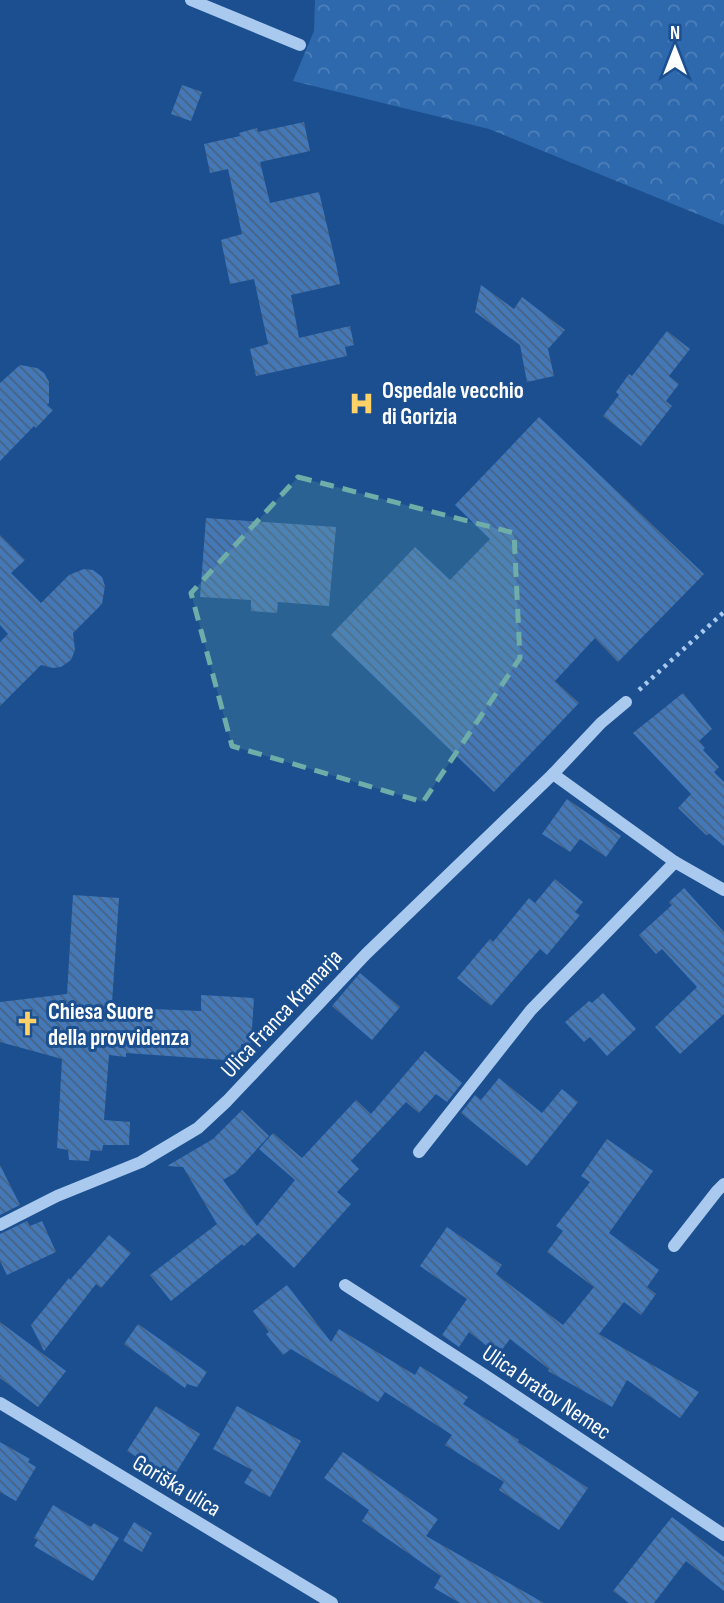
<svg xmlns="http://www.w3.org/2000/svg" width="724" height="1603" font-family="'Sofia Sans Condensed',sans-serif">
<defs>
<pattern id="forest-crowns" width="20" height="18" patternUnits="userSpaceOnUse" patternTransform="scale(1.75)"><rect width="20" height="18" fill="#2e69ad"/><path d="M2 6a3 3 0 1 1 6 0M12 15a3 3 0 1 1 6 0" fill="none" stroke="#4d80b9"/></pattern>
<pattern id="building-back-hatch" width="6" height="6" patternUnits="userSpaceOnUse" patternTransform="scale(1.75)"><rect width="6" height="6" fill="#4478b7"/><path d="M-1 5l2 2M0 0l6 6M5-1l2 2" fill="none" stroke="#486282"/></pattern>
</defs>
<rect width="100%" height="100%" fill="#1b4f8f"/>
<polygon fill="url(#forest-crowns)" points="315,0 724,0 724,225 489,129 293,81 314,31"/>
<g fill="url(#building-back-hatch)">
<polygon points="182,85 202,92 191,121 171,114"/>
<polygon points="304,122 310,151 260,162 270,203 319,192 336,264 340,284 291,295 299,338 350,326 354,345 345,347 347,356 256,376 250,349 268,344 254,279 230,284 221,240 242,234 228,169 210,173 204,144 240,136 239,133 257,128 258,132"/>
<polygon points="481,285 514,309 522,297 565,330 548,349 554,376 527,382 520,345 475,312"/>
<polygon points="667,331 690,349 669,376 679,384 666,401 672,406 641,446 603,416 619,395 616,392 629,374 632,376"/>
<polygon points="20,365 37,368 44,373 49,382 49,403 47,405 53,410 36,428 34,426 0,461 0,383"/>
<polygon points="539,417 704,574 618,662 595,638 555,681 579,703 494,792 331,635 415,547 450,580 490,539 455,505"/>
<polygon points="206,518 336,527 329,606 278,602 277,613 251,611 251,600 200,597"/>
<polygon points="0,535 25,560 11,573 41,603 69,575 84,569 93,570 102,577 105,586 102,604 73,633 75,650 71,660 61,667 53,668 41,665 0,706 0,642 8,634 0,625"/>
<polygon points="683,693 712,729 699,741 705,748 703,750 719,767 714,772 724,782 724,846 710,834 706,835 678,808 691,794 633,733"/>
<polygon points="567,799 621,836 606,857 580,839 570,852 542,834"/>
<polygon points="555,879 583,902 575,912 580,915 547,955 540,949 491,1006 457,978 490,939 493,942 529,898 535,903"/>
<polygon points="684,888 724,932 724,1014 680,1054 655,1027 697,987 662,949 656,954 639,935 672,905 669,902"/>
<polygon points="73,895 119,898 112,1003 129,1005 129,1008 201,1011 201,995 254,998 251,1044 241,1044 239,1061 126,1053 126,1057 109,1055 104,1120 130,1122 129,1145 103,1145 102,1151 91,1150 89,1161 69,1160 68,1150 57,1148 62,1059 0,1042 0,1002 67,994"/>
<polygon points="360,973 400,1007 372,1040 332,1006"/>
<polygon points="603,993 636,1029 607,1056 590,1037 584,1042 565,1022 589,1001 592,1003"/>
<polygon points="425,1051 462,1083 447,1102 436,1094 419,1113 406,1102 351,1161 359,1169 337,1192 351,1204 294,1268 258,1233 244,1246 242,1244 171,1301 150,1275 217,1224 183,1167 167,1166 213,1139 242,1110 269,1136 235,1173 223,1180 257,1226 295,1180 259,1149 273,1133 302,1158 356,1100 371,1114"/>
<polygon points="499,1078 542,1113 562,1089 578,1102 527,1166 461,1113 475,1095 481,1100"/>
<polygon points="607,1139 653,1171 609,1233 659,1270 647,1287 656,1294 641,1315 624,1302 599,1334 699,1392 680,1418 627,1380 612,1407 548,1371 549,1369 510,1339 498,1355 469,1332 459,1347 442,1335 467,1299 420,1266 447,1227 502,1265 496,1274 563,1325 594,1287 547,1252 563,1231 556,1226 590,1182 581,1176"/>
<polygon points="0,1165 20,1205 0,1215"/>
<polygon points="27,1221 30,1226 42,1221 56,1252 7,1275 0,1261 0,1234"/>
<polygon points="109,1235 131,1253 101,1288 96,1284 44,1351 31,1325 69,1278 70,1280"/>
<polygon points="287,1285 331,1342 339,1329 415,1375 420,1366 468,1397 463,1404 519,1440 518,1442 588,1488 559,1530 499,1490 504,1482 445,1445 452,1435 385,1392 378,1402 291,1349 283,1355 266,1334 269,1332 253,1311"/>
<polygon points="0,1322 66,1371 38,1407 0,1378"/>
<polygon points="138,1324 207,1372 197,1387 187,1384 185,1388 124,1344"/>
<polygon points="156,1406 200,1434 172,1479 127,1451"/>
<polygon points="237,1406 301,1441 270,1497 244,1483 252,1470 213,1449"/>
<polygon points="0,1442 30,1459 28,1462 36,1467 16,1501 0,1492"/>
<polygon points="343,1452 438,1519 426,1536 544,1603 460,1603 434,1588 441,1576 362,1521 369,1510 324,1478"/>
<polygon points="53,1505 91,1527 94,1523 119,1538 93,1581 34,1546 38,1540 34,1538"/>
<polygon points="672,1517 724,1557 724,1591 686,1561 654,1603 629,1603 613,1591"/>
<polygon points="134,1522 152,1533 142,1552 123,1541"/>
</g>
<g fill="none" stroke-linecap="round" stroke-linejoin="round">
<polyline stroke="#a9c9ee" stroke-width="4.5" stroke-dasharray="3.5 5" stroke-linecap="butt" points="639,690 724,612"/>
<g stroke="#a9c9ee" stroke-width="12">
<polyline points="191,0 300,45"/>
<polyline points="553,774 675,862"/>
<polyline points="419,1152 531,1010 675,862 724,890"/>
<polyline points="0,1225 57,1196 141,1162 198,1128 227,1101 366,954 553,774 601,723 626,702"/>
<polyline points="674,1246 717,1191 724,1184"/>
<polyline points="345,1285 483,1374 724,1535"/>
<polyline points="0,1403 332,1603"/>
</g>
</g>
<path fill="#6fada8" fill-opacity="0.2" stroke="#6fada8" stroke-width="5" stroke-dasharray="14 9" stroke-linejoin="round" d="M298 477 514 533 520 658 423 802 232 746 191 593Z"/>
<defs>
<symbol id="hospital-bare" viewBox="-9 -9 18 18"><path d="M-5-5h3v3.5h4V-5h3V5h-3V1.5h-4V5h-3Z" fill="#ffd166" stroke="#1b4f8f" stroke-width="2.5" paint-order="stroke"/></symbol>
<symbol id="church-bare" viewBox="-9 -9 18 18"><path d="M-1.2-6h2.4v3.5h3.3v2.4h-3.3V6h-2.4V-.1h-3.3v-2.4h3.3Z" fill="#ffd166" stroke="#1b4f8f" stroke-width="2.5" paint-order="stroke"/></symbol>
</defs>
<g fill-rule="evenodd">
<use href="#hospital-bare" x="344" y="386" width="35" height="35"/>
<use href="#church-bare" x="10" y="1006" width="35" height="35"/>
</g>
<g text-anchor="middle" stroke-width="6" stroke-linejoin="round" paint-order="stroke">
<g font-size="23" font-weight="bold" fill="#fff" stroke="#1b4f8f" text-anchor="start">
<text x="382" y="398">Ospedale vecchio<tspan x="382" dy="26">di Gorizia</tspan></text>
<text x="48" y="1019">Chiesa Suore<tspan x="48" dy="26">della provvidenza</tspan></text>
</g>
<g font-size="23" fill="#fff" stroke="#1b4f8f">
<text transform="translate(281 1013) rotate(-47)" y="8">Ulica Franca Kramarja</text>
<text transform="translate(547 1392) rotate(34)" y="8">Ulica bratov Nemec</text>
<text transform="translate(177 1485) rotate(31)" y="8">Goriška ulica</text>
</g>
</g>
<g transform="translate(675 49)" stroke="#1b4f8f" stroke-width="5" paint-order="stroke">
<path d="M0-5L12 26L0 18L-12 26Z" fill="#ffffff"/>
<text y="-10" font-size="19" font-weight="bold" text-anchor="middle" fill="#ffffff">N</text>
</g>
</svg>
